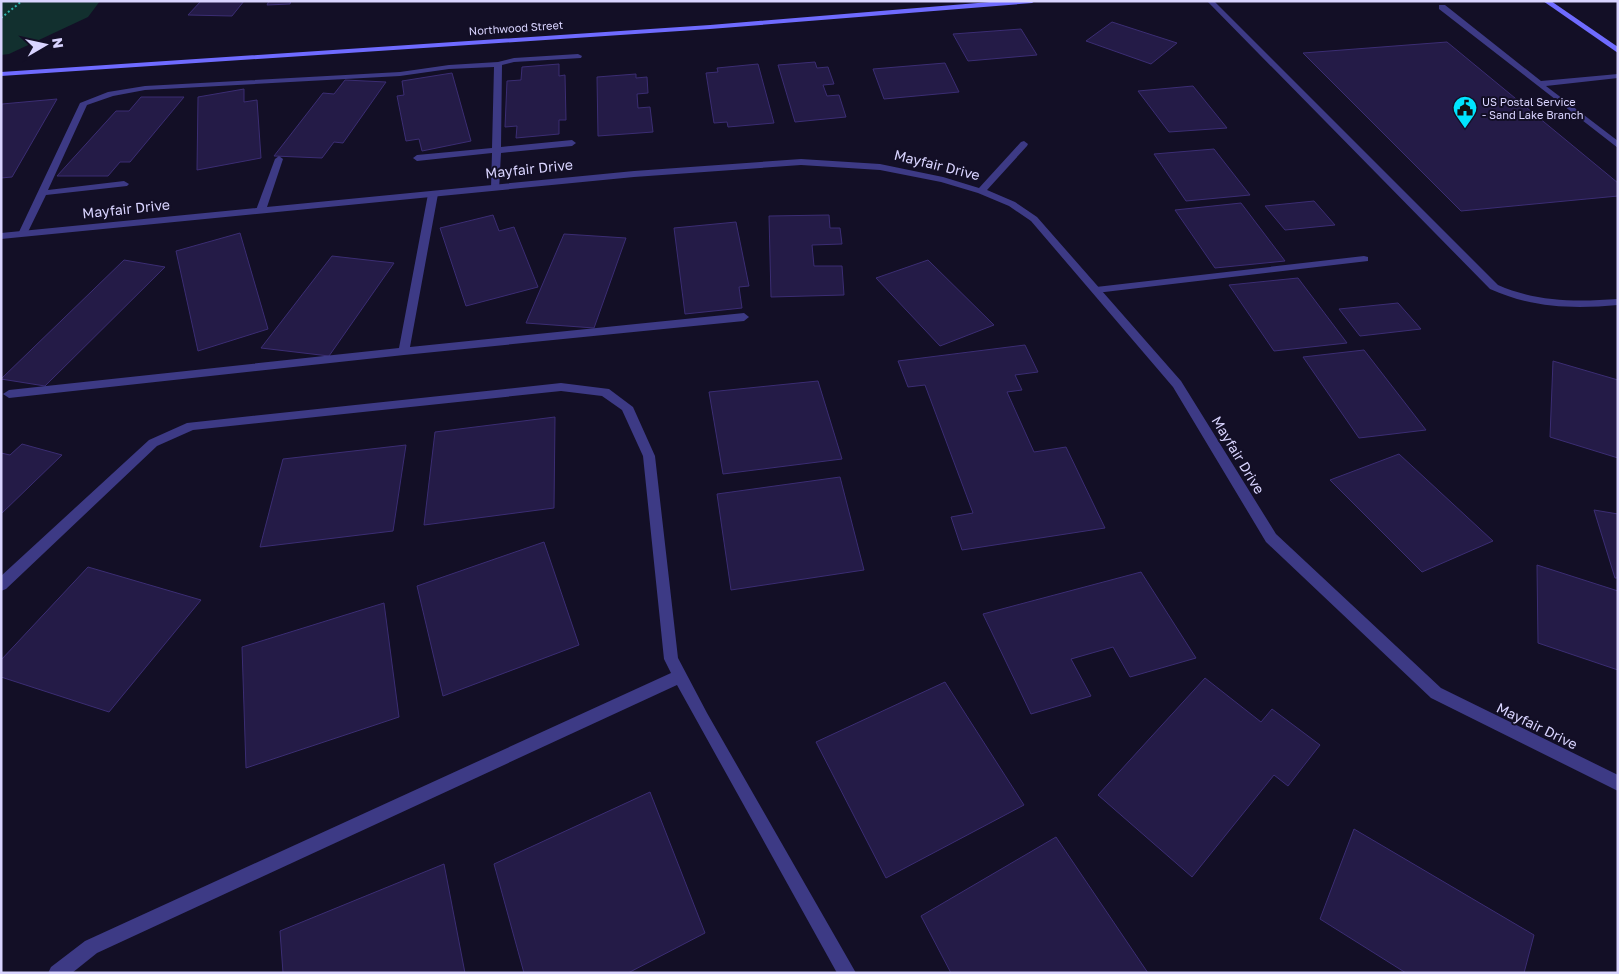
<svg xmlns="http://www.w3.org/2000/svg" width="1619" height="974" font-family="'Golos Text',sans-serif">
<rect width="100%" height="100%" fill="#130f26"/>
<polygon fill="#12302f" points="1,1 100,1 88,17 9,54 1,55"/>
<g fill="#241b47" stroke="#3b2d73">
<polygon points="201,1 244,1 232,16 188,15"/>
<polygon points="269,1 291,1 290,4 267,5"/>
<polygon points="1112,22 1177,43 1151,64 1086,41"/>
<polygon points="1021,29 1037,55 968,61 953,34"/>
<polygon points="1447,42 1618,183 1618,196 1461,211 1303,53"/>
<polygon points="815,62 817,68 828,67 834,84 823,85 827,96 839,95 846,117 795,122 778,65"/>
<polygon points="945,63 959,92 884,99 873,69"/>
<polygon points="559,64 559,76 565,75 566,120 559,120 559,134 516,138 517,126 505,127 507,81 521,80 522,67"/>
<polygon points="758,64 774,123 728,127 727,122 714,123 706,73 718,72 717,68"/>
<polygon points="452,73 471,141 422,151 419,139 406,141 397,96 404,95 402,81"/>
<polygon points="636,74 636,78 647,77 648,93 637,94 638,108 650,107 653,132 598,136 597,77"/>
<polygon points="345,80 386,82 343,143 334,142 322,158 274,156 323,93 334,94"/>
<polygon points="1193,86 1227,128 1169,132 1138,91"/>
<polygon points="244,89 244,102 257,100 261,158 197,170 198,97"/>
<polygon points="141,97 184,97 130,162 120,162 108,176 57,176 116,111 129,111"/>
<polygon points="57,99 12,177 1,178 2,104"/>
<polygon points="1214,149 1250,195 1186,201 1154,154"/>
<polygon points="1314,201 1335,225 1285,230 1265,206"/>
<polygon points="1241,203 1285,261 1215,268 1175,210"/>
<polygon points="493,215 499,231 514,227 538,287 466,306 440,228"/>
<polygon points="829,215 830,228 840,228 842,244 812,245 814,266 842,266 844,295 771,297 769,216"/>
<polygon points="736,222 749,286 739,287 742,308 685,314 674,228"/>
<polygon points="240,233 268,329 198,351 176,251"/>
<polygon points="564,234 626,238 594,328 526,323"/>
<polygon points="332,256 394,263 329,356 261,348"/>
<polygon points="124,260 165,267 45,386 1,379"/>
<polygon points="928,260 994,325 940,346 876,278"/>
<polygon points="1298,278 1347,343 1274,351 1229,285"/>
<polygon points="1398,303 1421,329 1360,336 1339,309"/>
<polygon points="1025,345 1038,372 1015,375 1022,390 1007,392 1034,452 1066,447 1105,528 962,550 951,517 973,513 925,385 908,387 898,361"/>
<polygon points="1364,350 1426,430 1359,438 1303,357"/>
<polygon points="1553,361 1618,380 1618,458 1550,437"/>
<polygon points="818,381 842,459 723,474 709,392"/>
<polygon points="555,417 554,508 424,525 435,432"/>
<polygon points="22,444 62,455 1,514 1,453 10,455"/>
<polygon points="406,445 393,531 260,547 283,459"/>
<polygon points="1399,454 1493,541 1422,572 1330,480"/>
<polygon points="840,477 864,570 731,590 717,494"/>
<polygon points="1594,510 1618,514 1618,578 1615,578"/>
<polygon points="544,542 579,645 443,696 417,586"/>
<polygon points="1537,565 1618,591 1618,670 1538,643"/>
<polygon points="88,567 201,600 109,712 1,677 1,660"/>
<polygon points="1141,572 1196,658 1130,677 1113,647 1071,659 1091,696 1031,714 983,614"/>
<polygon points="384,603 399,717 246,768 242,647"/>
<polygon points="1205,678 1261,722 1272,709 1320,745 1288,786 1274,775 1192,877 1098,795"/>
<polygon points="945,682 1024,805 886,878 816,742"/>
<polygon points="650,792 705,933 628,973 524,973 494,864"/>
<polygon points="1354,829 1534,935 1524,973 1406,973 1320,919"/>
<polygon points="1056,837 1148,973 951,973 921,916"/>
<polygon points="444,864 465,973 283,973 280,931"/>
</g>
<g fill="none" stroke-linecap="round" stroke-linejoin="round">
<polyline stroke="#2fb8b0" stroke-width="2" stroke-dasharray="2 2.5" stroke-linecap="butt" points="1,18 22,1"/>
<g fill="#3d3a85" fill-rule="evenodd">
<path d="M1207 1H1214L1498 285C1537 302 1575 302 1618 299V305C1573 309 1532 308 1490 289Z"/>
<polygon points="1439,5 1445,5 1541,81 1618,74 1618,78 1546,86 1618,141 1618,148 1439,9"/>
<polygon points="578,54 582,56 581,58 514,62 502,65 501,147 572,140 576,143 572,146 501,153 499,190 493,190 491,188 492,153 417,161 413,158 417,155 492,148 494,67 449,69 400,76 145,90 113,96 87,105 48,190 124,181 129,184 127,186 46,195 26,236 20,236 18,234 80,103 108,92 145,86 400,72 449,65 498,62 514,58"/>
<polygon points="279,156 283,159 266,210 261,213 258,212 256,210 275,159"/>
<polygon points="433,191 438,194 410,347 744,313 749,317 744,321 404,355 9,398 3,394 9,390 399,348 428,194"/>
<polygon points="1364,256 1368,257 1368,261 1096,293 1091,290 1096,287"/>
<polygon points="561,383 609,389 633,407 655,456 678,658 707,713 856,973 837,973 677,685 97,953 72,973 48,973 51,967 85,941 671,673 664,659 643,456 622,410 602,396 561,391 193,430 157,446 6,589 1,591 1,576 149,440 187,423"/>
</g>
<polygon fill="#3d3a85" fill-rule="evenodd" points="1024,141 1028,144 1027,146 987,190 1015,202 1037,217 1181,381 1276,534 1441,688 1618,775 1618,791 1431,698 1266,542 1173,387 1031,221 1009,206 978,193 941,182 880,170 801,165 634,177 1,239 1,233 634,171 801,159 880,164 943,177 979,188 1021,142"/>
<g fill="#6f6bff" fill-rule="evenodd">
<polygon points="1002,1 1035,1 1032,3 710,29 1,76 1,72 710,25"/>
<polygon points="1543,1 1551,1 1618,47 1618,53"/>
</g>
</g>
<defs>
<symbol id="civic-pin" viewBox="-11 -11 22 30"><path d="M0 17L-7.5 6A9.5 9.5 0 1 1 7.5 6Z" fill="#00e5ff" stroke="#130f26"/><path d="M-.6-6.5H3V-4.5H.6V-3L4-1V1h2V6H-6V1h2V-1L-.6-3ZM-1.2 2.5V6h2.4V2.5Z" fill="#111"/></symbol>
</defs>
<g fill-rule="evenodd">
<use href="#civic-pin" x="1451" y="94" width="28" height="38"/>
</g>
<g text-anchor="middle" stroke-width="4" stroke-linejoin="round" paint-order="stroke">
<g font-size="11" fill="#d9d4ff" stroke="#130f26">
<text transform="translate(516 28) rotate(-4)" y="4">Northwood Street</text>
</g>
<g font-size="11" fill="#d9d4ff" stroke="#130f26" text-anchor="start">
<text x="1482" y="106">US Postal Service<tspan x="1482" dy="13">- Sand Lake Branch</tspan></text>
</g>
<g font-size="14" fill="#d9d4ff" stroke="#130f26">
<text transform="translate(937 165) rotate(14)" y="5">Mayfair Drive</text>
<text transform="translate(529 169) rotate(-6)" y="5">Mayfair Drive</text>
<text transform="translate(126 209) rotate(-6)" y="5">Mayfair Drive</text>
<text transform="translate(1238 455) rotate(59)" y="5">Mayfair Drive</text>
<text transform="translate(1537 726) rotate(26)" y="5">Mayfair Drive</text>
</g>
</g>
<rect width="1619" height="974" fill="none" stroke="#d9d4ff" stroke-width="5"/>
<g transform="translate(45 45) rotate(81)" stroke="#130f26" stroke-width="4" paint-order="stroke">
<path d="M0-4L9 19L0 12L-9 19Z" fill="#d9d4ff"/>
<text y="-8" font-size="14" font-weight="bold" text-anchor="middle" fill="#d9d4ff">N</text>
</g>
</svg>
